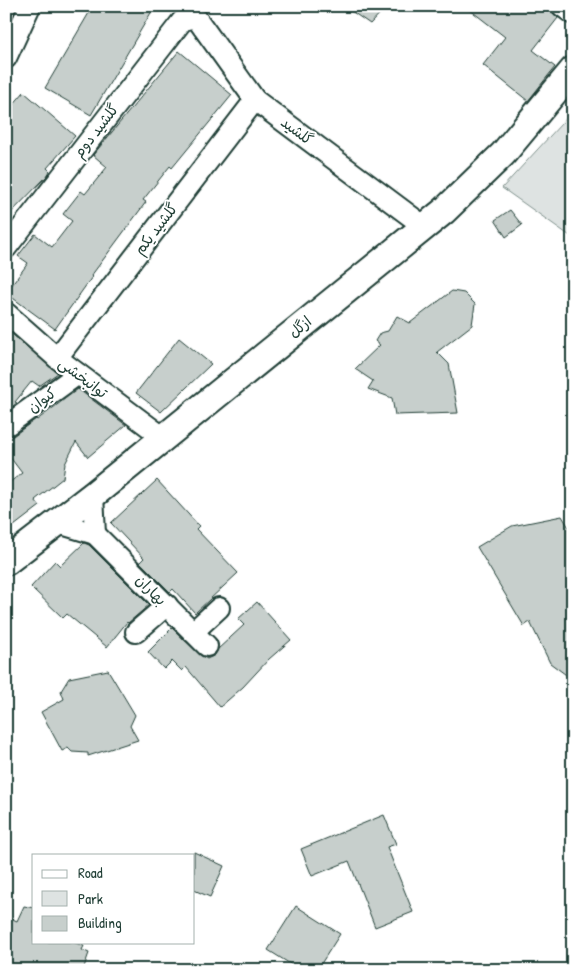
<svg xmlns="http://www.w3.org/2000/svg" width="579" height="976" font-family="'Patrick Hand','Playpen Sans Arabic',sans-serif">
<rect width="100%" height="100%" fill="#fff"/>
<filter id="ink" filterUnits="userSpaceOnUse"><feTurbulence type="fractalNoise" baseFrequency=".02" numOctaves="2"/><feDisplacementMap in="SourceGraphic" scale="10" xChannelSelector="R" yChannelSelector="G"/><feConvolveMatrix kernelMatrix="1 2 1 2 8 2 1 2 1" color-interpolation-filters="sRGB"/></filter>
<g filter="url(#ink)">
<polygon fill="#dee3e2" stroke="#7e908b" points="573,111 573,238 502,188"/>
<g fill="#c7cfcc" stroke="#1f3d34">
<polygon points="93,6 143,6 152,11 91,115 45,88"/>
<polygon points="344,6 387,6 370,24"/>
<polygon points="465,6 546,6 558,18 533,50 555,67 528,101 483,65 505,37"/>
<polygon points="179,51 232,95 172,168 170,166 143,200 146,202 91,276 92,277 55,329 6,293 28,263 18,256 35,234 52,247 72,221 63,214 81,191 85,194 107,167 93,155"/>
<polygon points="24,92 75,136 47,168 50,171 47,176 6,218 6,113"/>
<polygon points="510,210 522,225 506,237 495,220"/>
<polygon points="452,291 464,293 475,304 472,325 437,352 449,364 458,413 395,415 392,398 368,389 373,381 355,369 380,345 375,341 380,333 388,331 397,316 410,323"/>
<polygon points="6,329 58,373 39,386 32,381 15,402 17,403 6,411"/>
<polygon points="179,338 211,364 161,412 136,393"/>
<polygon points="78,389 126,425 88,457 76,442 65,464 63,478 35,500 40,506 14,526 6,516 6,485 22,473 6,452 6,438 13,436 36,419 37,420"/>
<polygon points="157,480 199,526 196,529 238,573 195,613 173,589 170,592 140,562 144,558 111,523"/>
<polygon points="562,516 573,534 573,680 550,663 530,622 524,626 477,547 512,526"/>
<polygon points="84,543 89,545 149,605 128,623 127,622 107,647 67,614 63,618 31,587 55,561 60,566"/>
<polygon points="257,602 291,640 269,659 243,687 220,707 186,667 182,671 172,661 164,669 148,652 172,628 199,654 207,659 215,655 218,649 244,625 238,619"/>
<polygon points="108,670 135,715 130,726 138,740 88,756 88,753 72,752 68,748 62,751 41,712 64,699 61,691 69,678"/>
<polygon points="384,815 396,844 387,847 413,912 375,927 349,861 312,876 301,849"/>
<polygon points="194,852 224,866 210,897 194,890"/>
<polygon points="24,906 34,908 34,942 73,942 84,946 82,950 89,953 83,970 9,970 10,966 6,964 6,916 17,921"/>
<polygon points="296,906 340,934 317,970 300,970 268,950"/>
</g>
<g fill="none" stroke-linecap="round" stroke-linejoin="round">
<defs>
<g id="minor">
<polyline points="562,6 573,14"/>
<polyline points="6,58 30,6"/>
<polyline points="6,248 182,21 189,18 197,19 255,100 425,227"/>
<polyline points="6,313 57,358 164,438"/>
<polyline points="57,358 255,100"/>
<polyline points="6,426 78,374"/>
<polyline points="58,523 95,534 93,495"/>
<polyline points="95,534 207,646"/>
<polyline points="136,632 167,605"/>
<polyline points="193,632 219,608"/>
</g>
<polyline id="major" points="6,562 93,495 444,211 503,154 573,70"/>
</defs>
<use href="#minor" stroke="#1f3d34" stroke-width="24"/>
<use href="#major" stroke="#1f3d34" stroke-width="30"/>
<use href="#minor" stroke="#fff" stroke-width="20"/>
<use href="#major" stroke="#fff" stroke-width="26"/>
</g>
</g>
<g text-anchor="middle" stroke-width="4" stroke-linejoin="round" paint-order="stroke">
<g font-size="15" fill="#1f3d34" stroke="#fff">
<text transform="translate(96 131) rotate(-52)" y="5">گلشيد دوم</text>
<text transform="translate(297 131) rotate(37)" y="5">گلشید</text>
<text transform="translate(156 229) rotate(-52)" y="5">گلشيد يكم</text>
<text transform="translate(300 327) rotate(-39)" y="5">ازگل</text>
<text transform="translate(83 378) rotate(37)" y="5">توانبخشی</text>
<text transform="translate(42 400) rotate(-36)" y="5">کیوان</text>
<text transform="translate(151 590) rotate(45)" y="5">بهاران</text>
</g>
</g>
<rect width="579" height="976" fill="none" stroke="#fff" stroke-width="25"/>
<rect x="12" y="12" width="554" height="951" fill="none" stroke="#1f3d34" stroke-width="2" filter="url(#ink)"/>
<rect x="32" y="854" width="162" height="90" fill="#ffffff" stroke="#a5b1ae"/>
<rect x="42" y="870" width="25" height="8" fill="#ffffff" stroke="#a5b1ae"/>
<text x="78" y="878" font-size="15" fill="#1f3d34">Road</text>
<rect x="42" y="891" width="25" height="15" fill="#dee3e2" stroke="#a5b1ae"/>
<text x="78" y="904" font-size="15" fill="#1f3d34">Park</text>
<rect x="42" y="916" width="25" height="15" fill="#c7cfcc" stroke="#a5b1ae"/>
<text x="78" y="928" font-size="15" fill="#1f3d34">Building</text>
</svg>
